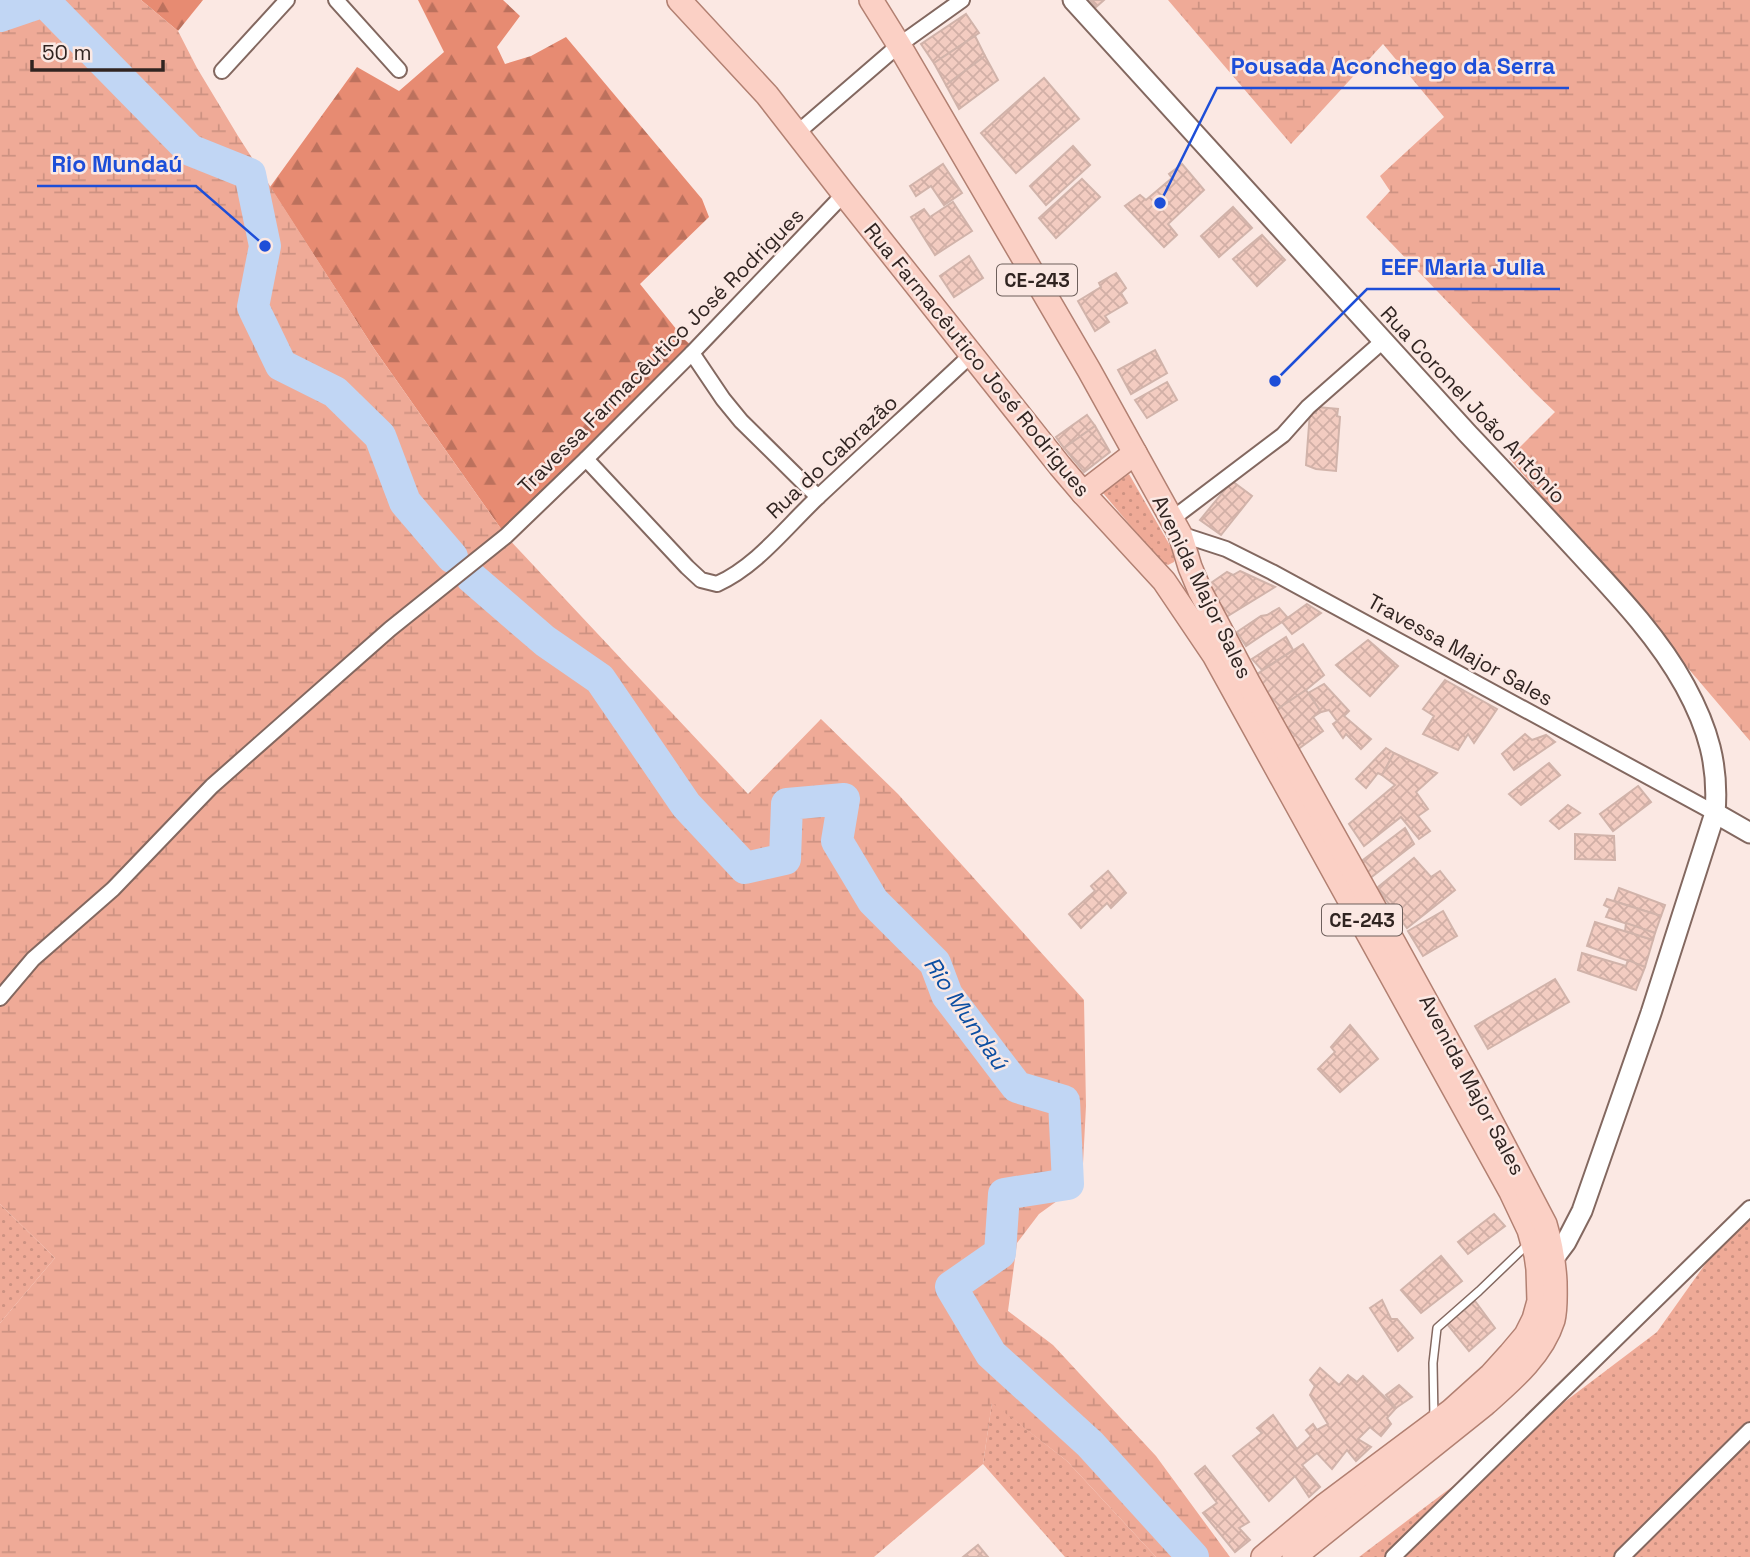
<svg xmlns="http://www.w3.org/2000/svg" width="1750" height="1557" font-family="'Space Grotesk',sans-serif">
<defs>
<pattern id="green-dots" width="8" height="8" patternUnits="userSpaceOnUse" patternTransform="scale(1.75)"><rect width="8" height="8" fill="#efaa97"/><path d="M2 2h.1M6 6h.1" fill="none" stroke="#cd9282" stroke-width="1.8" stroke-linecap="round"/></pattern>
<pattern id="forest-firs" width="22" height="20" patternUnits="userSpaceOnUse" patternTransform="scale(1.75)"><rect width="22" height="20" fill="#e78b72"/><path d="M5 1l3.5 6h-7zM16 11l3.5 6h-7z" fill="#bc715d"/></pattern>
<pattern id="wetland-marsh" width="20" height="14" patternUnits="userSpaceOnUse" patternTransform="scale(1.75)"><rect width="20" height="14" fill="#efaa97"/><path d="M1 5h8M5 5V1M11 12h8M15 12V8" fill="none" stroke="#cd9282"/></pattern>
<pattern id="building-cross-hatch" width="8" height="8" patternUnits="userSpaceOnUse" patternTransform="scale(1.75)"><rect width="8" height="8" fill="#f3ccc1"/><path d="M0 0l8 8M0 8l8-8" fill="none" stroke="#d1afa6"/></pattern>
</defs>
<rect width="100%" height="100%" fill="#fbe8e3"/>
<g fill="url(#green-dots)">
<polygon points="1129,474 1172,549 1175,557 1174,562 1168,565 1161,562 1103,493"/>
<polygon points="1750,1201 1750,1557 1359,1557 1657,1332"/>
<polygon points="0,1204 55,1258 0,1323"/>
<polygon points="992,1402 1067,1461 1156,1557 1065,1557 983,1464"/>
</g>
<g fill="url(#forest-firs)">
<polygon points="141,0 203,0 178,31"/>
<polygon points="418,0 503,0 520,16 497,47 505,64 531,56 566,37 702,199 709,217 640,284 685,340 696,349 506,536 375,350 270,187 357,67 399,91 444,52"/>
</g>
<g fill="url(#wetland-marsh)">
<polygon points="0,0 141,0 178,31 197,68 238,136 375,350 506,536 748,794 821,719 898,794 1084,1000 1086,1106 1082,1183 1039,1214 1017,1243 1008,1311 1053,1345 1156,1456 1230,1557 1156,1557 1067,1461 992,1403 983,1464 874,1557 0,1557 0,1323 55,1258 0,1204"/>
<polygon points="1168,0 1750,0 1750,741 1509,458 1555,412 1535,393 1366,217 1390,191 1380,176 1444,117 1383,44 1291,144"/>
</g>
<g fill="none" stroke-linecap="round" stroke-linejoin="round">
<g stroke="#c1d6f4" stroke-width="32">
<polyline points="0,16 44,1 190,150 250,174 265,246 253,307 281,365 335,392 380,436 405,502 452,557"/>
<polyline points="472,578 545,641 600,679 686,805 745,868 785,859 787,804 844,799 837,841 873,901 935,963 947,995 1017,1087 1064,1101 1068,1184 1004,1194 1000,1253 951,1287 991,1354 1090,1444 1193,1557"/>
</g>
</g>
<g fill="url(#building-cross-hatch)" stroke="#d1b3aa" stroke-width="2">
<polygon points="1090,0 1104,0 1096,7"/>
<polygon points="966,14 979,33 934,63 921,44"/>
<polygon points="975,36 985,56 946,85 934,63"/>
<polygon points="985,56 998,80 959,109 946,85"/>
<polygon points="1044,78 1079,119 1016,173 981,133"/>
<polygon points="1073,146 1090,165 1046,205 1030,186"/>
<polygon points="943,164 962,193 944,205 931,186 916,196 910,186"/>
<polygon points="1182,164 1204,190 1168,224 1177,235 1164,247 1125,206 1140,195 1146,200 1172,178 1169,174"/>
<polygon points="1082,179 1100,197 1056,238 1039,218"/>
<polygon points="953,202 972,231 935,255 911,217 924,209 930,217"/>
<polygon points="1233,207 1252,228 1219,257 1201,236"/>
<polygon points="1262,235 1285,260 1257,286 1233,259"/>
<polygon points="969,256 983,278 954,297 940,276"/>
<polygon points="1116,273 1126,288 1121,293 1127,303 1105,316 1109,322 1095,331 1078,301 1101,287 1099,283"/>
<polygon points="1155,350 1167,373 1131,394 1118,370"/>
<polygon points="1167,382 1177,400 1147,418 1135,400"/>
<polygon points="1317,407 1338,409 1337,416 1340,417 1336,471 1316,469 1306,465 1310,412 1316,413"/>
<polygon points="1087,415 1095,426 1064,448 1056,437"/>
<polygon points="1095,426 1110,452 1084,472 1064,448"/>
<polygon points="1232,481 1252,496 1221,535 1200,520"/>
<polygon points="1240,571 1275,587 1226,617 1208,585 1227,572 1233,575"/>
<polygon points="1307,604 1321,613 1292,634 1282,622"/>
<polygon points="1279,608 1288,618 1246,646 1237,632 1261,616 1267,615"/>
<polygon points="1286,637 1293,650 1262,670 1252,659"/>
<polygon points="1368,640 1398,666 1370,696 1336,665"/>
<polygon points="1303,644 1324,675 1306,690 1276,710 1257,674"/>
<polygon points="1445,680 1497,709 1474,743 1468,734 1458,750 1423,734 1434,716 1423,709"/>
<polygon points="1324,684 1349,711 1344,716 1371,739 1361,749 1346,734 1343,738 1333,724 1337,721 1329,710 1321,712 1308,693"/>
<polygon points="1306,690 1321,712 1313,717 1323,731 1297,750 1276,710"/>
<polygon points="1525,734 1532,740 1546,735 1555,742 1514,770 1502,754"/>
<polygon points="1386,748 1394,753 1382,775 1378,773 1366,788 1356,779"/>
<polygon points="1394,753 1437,773 1416,792 1428,809 1418,816 1430,831 1419,839 1401,817 1364,846 1349,824 1395,785 1382,775"/>
<polygon points="1549,763 1560,775 1521,805 1509,794"/>
<polygon points="1638,786 1651,802 1613,831 1600,814"/>
<polygon points="1568,805 1580,813 1559,829 1550,821"/>
<polygon points="1405,828 1414,844 1369,879 1359,863"/>
<polygon points="1575,834 1614,836 1615,860 1575,859"/>
<polygon points="1414,858 1431,877 1440,871 1455,890 1407,928 1377,888"/>
<polygon points="1108,871 1126,893 1111,908 1107,903 1081,928 1069,914 1095,891 1091,886"/>
<polygon points="1619,888 1665,905 1661,916 1614,901"/>
<polygon points="1607,899 1661,916 1655,933 1606,917 1610,908 1604,905"/>
<polygon points="1443,911 1457,936 1423,956 1408,931"/>
<polygon points="1595,922 1653,940 1645,967 1587,946"/>
<polygon points="1626,923 1655,933 1653,940 1625,931"/>
<polygon points="1582,953 1626,966 1628,960 1645,967 1636,990 1578,970"/>
<polygon points="1555,979 1569,1002 1488,1049 1475,1026"/>
<polygon points="1350,1025 1378,1059 1340,1092 1318,1069 1335,1052 1331,1047"/>
<polygon points="1494,1214 1505,1226 1468,1254 1458,1242"/>
<polygon points="1441,1256 1462,1281 1421,1313 1401,1290"/>
<polygon points="1382,1300 1391,1319 1397,1319 1413,1338 1398,1351 1370,1308"/>
<polygon points="1475,1301 1495,1328 1469,1351 1447,1324"/>
<polygon points="1320,1368 1339,1385 1348,1375 1357,1382 1363,1376 1396,1408 1387,1418 1391,1424 1381,1436 1370,1427 1358,1439 1371,1447 1356,1461 1347,1450 1332,1469 1317,1453 1302,1465 1320,1487 1309,1497 1295,1476 1269,1501 1233,1456 1262,1433 1257,1428 1273,1415 1297,1449 1311,1436 1306,1430 1313,1424 1317,1430 1328,1424 1310,1395 1315,1386 1310,1380"/>
<polygon points="1399,1385 1412,1397 1396,1408 1386,1395"/>
<polygon points="1205,1466 1249,1522 1239,1528 1250,1540 1235,1552 1203,1513 1217,1503 1195,1474"/>
<polygon points="978,1545 988,1557 963,1557"/>
</g>
<g fill="none" stroke-linecap="round" stroke-linejoin="round">
<defs>
<polyline id="service" points="1434,1419 1433,1363 1437,1328 1479,1291 1529,1243"/>
<g id="minor">
<polyline points="336,0 399,70"/>
<polyline points="222,71 287,0"/>
<polyline points="797,133 899,45 962,0"/>
<polyline points="692,353 723,399 741,421 818,497"/>
<path d="M586 459 687 567 701 580 717 584C757 566 786 527 818 497 869 449 920 403 971 355"/>
<polyline points="1172,519 1283,435 1308,407 1383,341"/>
<polyline points="1180,534 1226,549 1272,572 1715,813"/>
<polyline points="0,998 33,959 113,889 212,786 390,629 506,536 586,459 692,353 844,194"/>
<polyline points="1393,1557 1750,1208"/>
<polyline points="1622,1557 1750,1430"/>
</g>
<g id="tertiary">
<path d="M1073 0C1205 145 1336 290 1468 434 1506 474 1543 514 1580 554 1618 595 1658 637 1685 686 1708 728 1719 765 1715 813L1651 1013 1582 1211 1566 1242 1554 1258 1544 1265"/>
<polyline points="1715,813 1750,833"/>
</g>
<g id="primary">
<polyline points="679,0 767,95 844,194 1060,466 1083,493 1164,581 1214,655 1511,1192 1529,1230 1536,1255 1538,1269 1539,1301 1534,1319 1526,1335 1510,1354 1491,1375 1451,1411 1324,1506 1263,1557"/>
<path d="M871 0 899 45 1089 370 1180 534 1190 567 1200 591 1248 682 1394 943 1472 1085 1545 1224C1551 1244 1554 1262 1555 1282 1555 1295 1556 1308 1553 1320 1542 1355 1511 1381 1485 1404L1294 1557"/>
<polyline points="1083,493 1135,453"/>
</g>
</defs>
<use href="#service" stroke="#836860" stroke-width="10"/>
<use href="#minor" stroke="#836860" stroke-width="18"/>
<use href="#tertiary" stroke="#836860" stroke-width="23"/>
<use href="#primary" stroke="#b28072" stroke-width="26"/>
<use href="#service" stroke="#fff" stroke-width="7"/>
<use href="#minor" stroke="#fff" stroke-width="14"/>
<use href="#tertiary" stroke="#fff" stroke-width="19"/>
<use href="#primary" stroke="#fbd0c5" stroke-width="23"/>
</g>
<g text-anchor="middle" stroke-width="5" stroke-linejoin="round" paint-order="stroke">
<g fill="#fbe8e3" stroke="#6d5f5b" stroke-width="2">
<rect x="997" y="264.5" width="80" height="31" rx="5"/>
<rect x="1322" y="904.5" width="80" height="31" rx="5"/>
</g>
<g font-size="19" font-weight="bold" fill="#302421">
<text x="1037" y="287">CE-243</text>
<text x="1362" y="927">CE-243</text>
</g>
<g font-size="21" fill="#302421" stroke="#fbe8e3">
<text transform="translate(661 351) rotate(-45)" y="7">Travessa Farmacêutico José Rodrigues</text>
<text transform="translate(977 360) rotate(51)" y="7">Rua Farmacêutico José Rodrigues</text>
<text transform="translate(1473 405) rotate(47)" y="7">Rua Coronel João Antônio</text>
<text transform="translate(832 457) rotate(-43)" y="7">Rua do Cabrazão</text>
<text transform="translate(1202 587) rotate(64)" y="7">Avenida Major Sales</text>
<text transform="translate(1460 650) rotate(29)" y="7">Travessa Major Sales</text>
<text transform="translate(1472 1085) rotate(62)" y="7">Avenida Major Sales</text>
</g>
<g font-size="23" font-style="italic" fill="#0c4ea2" stroke="#fbe8e3">
<text transform="translate(966 1013) rotate(56)" y="8">Rio Mundaú</text>
</g>
</g>
<path fill="none" stroke="#1d4ed8" stroke-width="2.5" d="M1160 203L1217 88H1569M265 246L196 186H37M1275 381L1367 289H1560"/>
<g fill="#1d4ed8" stroke="#fbe8e3" stroke-width="2.5">
<circle cx="1160" cy="203" r="7"/>
<circle cx="265" cy="246" r="7"/>
<circle cx="1275" cy="381" r="7"/>
</g>
<g font-size="23" text-anchor="middle" font-weight="bold" fill="#1d4ed8" stroke="#fbe8e3" stroke-width="5" stroke-linejoin="round" paint-order="stroke">
<text x="1393" y="74">Pousada Aconchego da Serra</text>
<text x="117" y="172">Rio Mundaú</text>
<text x="1463" y="275">EEF Maria Julia</text>
</g>
<path d="M32 60v10h131v-10" fill="none" stroke="#302421" stroke-width="3.5"/>
<text x="42" y="60" font-size="21" fill="#302421" stroke="#fbe8e3" stroke-width="5" paint-order="stroke">50 m</text>
</svg>
